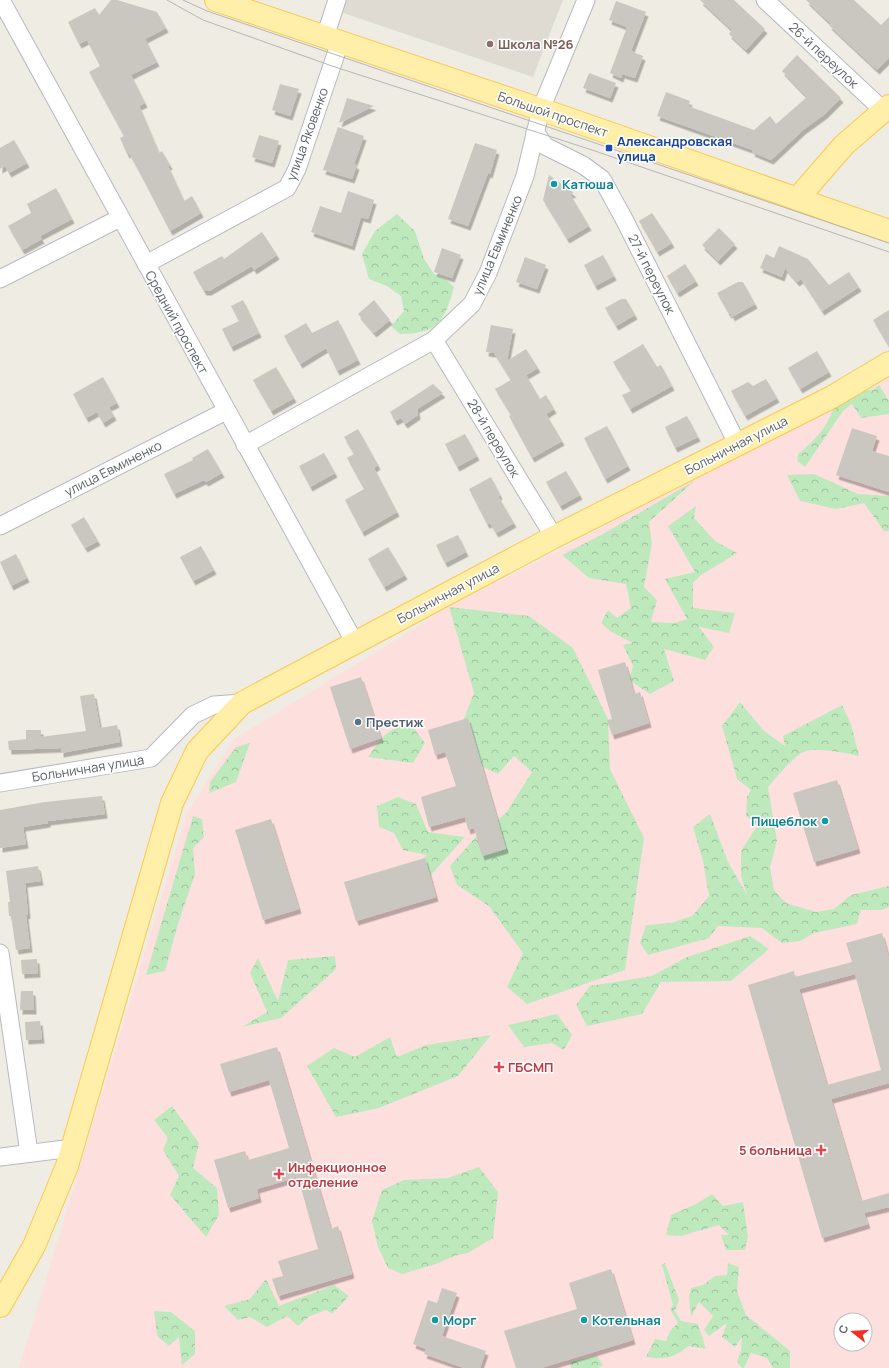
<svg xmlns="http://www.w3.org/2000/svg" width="889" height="1368" font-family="Manrope,sans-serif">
<defs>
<pattern id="forest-crowns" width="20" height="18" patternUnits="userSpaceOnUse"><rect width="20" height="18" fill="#bee9bd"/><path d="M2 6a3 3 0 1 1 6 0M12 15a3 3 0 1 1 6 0" fill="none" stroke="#9dc09d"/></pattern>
<filter id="shadow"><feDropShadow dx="2.5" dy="4.5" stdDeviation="0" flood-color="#0004"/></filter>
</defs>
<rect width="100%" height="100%" fill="#efece3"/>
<polygon fill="#dfdbd2" points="341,0 563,0 533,77 337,11"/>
<path fill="#fde0de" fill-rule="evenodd" d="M889 372V1368H19L187 813 234 739 449 607 560 550ZM841 1320H865V1344H841Z"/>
<g fill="url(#forest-crowns)">
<path d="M397 214 415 231 424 259 434 274 448 281 454 287C445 321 437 334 400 334L391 326 404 311 401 296 387 286 369 279 362 254 375 231Z"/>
<path d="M879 385 889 401V414L861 418 852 404 843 411 805 467 797 461 798 454C822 435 831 421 839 391L873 390Z"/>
<polygon points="814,474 858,494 889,496 889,531 884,531 864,503 836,509 800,501 787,475"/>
<polygon points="694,481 649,522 652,543 644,587 657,600 651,622 675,623 687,619 665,579 695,572 668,526 696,506 694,518 715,541 737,553 701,575 693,583 693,608 735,613 729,633 699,627 714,647 705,660 664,649 674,681 650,694 629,680 633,666 623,645 633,643 611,632 601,623 608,610 617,618 631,608 626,584 589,578 562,555 603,534"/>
<polygon points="449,607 529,616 573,648 608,719 610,769 644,838 625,970 527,1004 507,987 523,953 489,906 457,885 450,866 475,838 506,813 532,772 514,756 498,774 451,752 474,693"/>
<path d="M740 702 764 731 785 746 783 736 842 705 851 724 859 756C846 753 819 748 806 751 795 754 776 778 768 787L777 841 770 867 774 890 786 903 816 912 834 909 851 895 889 886V907L882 910H861L857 924 814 933 800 941 782 943 762 928 718 926 709 938 648 955 640 943 646 925 671 923 692 916 709 896 703 861 693 827 710 814 728 862 747 895 741 876V851L757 826 746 816 747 797 751 790 737 779 722 726Z"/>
<path d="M411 725 425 743 413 763 368 757C383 737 385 728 411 725Z"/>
<polygon points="250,743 236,782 209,793 210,782 236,747"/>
<polygon points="398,797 416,804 428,832 465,837 429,877 413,869 427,855 403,850 394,833 379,827 377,806"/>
<polygon points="193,816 202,819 204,837 193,848 195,874 178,924 165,971 146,975"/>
<polygon points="750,936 769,949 731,981 661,982 642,1014 587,1026 576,1005 590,986 652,976 687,957"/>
<polygon points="335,956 336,969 281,1018 242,1027 267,1012 250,973 258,958 278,1001 288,960"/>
<polygon points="557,1014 572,1035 564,1050 552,1043 524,1047 508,1025"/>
<polygon points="491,1035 458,1076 379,1108 336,1117 307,1066 334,1048 355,1057 390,1037 397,1057 426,1045"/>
<polygon points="172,1106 199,1143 193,1168 217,1188 219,1215 206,1237 170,1195 179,1176 163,1150 168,1138 154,1120"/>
<polygon points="479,1167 498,1192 493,1238 468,1253 454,1256 436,1264 402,1274 388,1268 378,1247 372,1221 382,1190 404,1180 448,1178"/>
<polygon points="712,1194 723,1206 743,1202 748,1237 745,1250 726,1250 721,1235 729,1235 719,1225 681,1236 666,1235 671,1215 696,1204"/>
<path d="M665 1263 679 1300 675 1311 681 1321 698 1324 706 1349 689 1346C672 1358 668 1360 646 1357L655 1339 666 1341 670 1331 678 1323 670 1309 673 1305 662 1265Z"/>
<polygon points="728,1263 739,1267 737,1291 746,1315 790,1351 790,1368 773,1368 767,1358 751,1353 744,1368 742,1368 737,1362 741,1350 742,1337 735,1347 722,1337 727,1323 709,1336 704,1330 713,1316 699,1302 691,1317 689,1296 691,1288 703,1285 715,1276 727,1275"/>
<polygon points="266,1279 279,1306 334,1285 349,1296 332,1314 326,1310 310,1316 298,1326 287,1316 267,1327 250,1317 238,1320 224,1306 250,1299"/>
<polygon points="154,1311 171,1312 195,1331 195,1354 182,1365 179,1337 169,1346 157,1336"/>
<polygon points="597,1356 603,1365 598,1368 571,1368 570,1362"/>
</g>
<g fill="#cac7c0" fill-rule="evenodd" filter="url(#shadow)">
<polygon points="111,0 117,0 157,12 166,28 145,39 157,62 131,75 145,103 139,106 159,153 162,151 170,165 168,166 184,201 192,196 201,213 170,231 143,179 129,153 127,154 120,138 124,136 89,72 100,66 87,40 79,44 68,22 95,8 99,15"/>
<polygon points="700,0 734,0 765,29 746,50 729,34 732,30"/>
<polygon points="806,0 854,0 881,25 889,17 889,58 877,70 829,25 831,24"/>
<polygon points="616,1 646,12 631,51 643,56 635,78 622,74 621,78 610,73 627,27 609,20"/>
<polygon points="797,55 841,98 825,114 803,130 771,160 752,152 753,150 657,116 666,92 690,101 688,106 754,130 770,116 776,124 807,97 782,71"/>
<polygon points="589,73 616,83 610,98 583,88"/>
<polygon points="280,84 299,89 290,116 272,110"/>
<polygon points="347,98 374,106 339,123"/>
<polygon points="338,127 364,136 354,164 357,165 352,179 323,170"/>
<polygon points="259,135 279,141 272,163 252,157"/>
<polygon points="14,140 27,163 9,173 5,166 0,169 0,148"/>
<polygon points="475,143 497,150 490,174 488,173 468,226 448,219"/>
<polygon points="549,175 574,193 570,194 589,226 567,239 543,200"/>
<polygon points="56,188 72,219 40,236 42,239 22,250 8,226 31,213 27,204"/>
<polygon points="348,191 374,200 368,219 361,217 352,246 311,232 320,206 341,213"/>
<polygon points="652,213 672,243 657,252 639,221"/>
<polygon points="719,228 735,244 718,261 702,245"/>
<polygon points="262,232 277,255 254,270 252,266 209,291 204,291 193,272 222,256 224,259"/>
<polygon points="779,246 808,259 829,285 849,272 859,287 822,311 801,279 797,282 785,268 782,277 760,268 766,254 774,258"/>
<polygon points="442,248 461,255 452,278 434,272"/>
<polygon points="603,255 614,276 595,286 584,265"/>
<polygon points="525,257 546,265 537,289 516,282"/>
<polygon points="685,264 696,281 677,293 667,276"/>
<polygon points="738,282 743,282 755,304 732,317 731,313 729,314 717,293"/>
<polygon points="621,299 626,299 635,315 616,326 605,308"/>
<polygon points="243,300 259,333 231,347 222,329 239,321 231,306"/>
<polygon points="374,300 390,320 374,333 358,314"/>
<polygon points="889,310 889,347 873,320"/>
<polygon points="338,320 358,360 337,371 326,348 300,364 284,336 306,323 312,333"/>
<polygon points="491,325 513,329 507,361 526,349 538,368 526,375 540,399 546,395 554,409 546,414 562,441 532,458 509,416 511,415 495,389 511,380 494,353 486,352"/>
<polygon points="643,344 657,367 661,365 672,386 630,409 622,395 631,391 613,362"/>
<polygon points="817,351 829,372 800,389 788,368"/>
<polygon points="276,367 294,398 271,411 253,380"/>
<polygon points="103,377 117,403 109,407 114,416 103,423 97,412 86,418 73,394"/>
<polygon points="766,379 777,398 745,416 731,391 748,382 753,386"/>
<polygon points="433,384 443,393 417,409 418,415 405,424 401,418 395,421 390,412"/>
<polygon points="687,416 698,437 675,448 665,427"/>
<polygon points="607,426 628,466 605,479 584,438"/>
<polygon points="852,428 877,436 872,451 889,456 889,492 836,475"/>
<polygon points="358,429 378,465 374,468 397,512 362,532 345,500 364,489 347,458 354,454 344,437"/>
<polygon points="465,434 477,456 457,467 445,444"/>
<polygon points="208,449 222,473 206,482 204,480 174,494 164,474 193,460 192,458"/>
<polygon points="324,453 335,473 310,487 299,466"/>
<polygon points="566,471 580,495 560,506 546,482"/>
<polygon points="491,477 500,495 498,496 514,523 496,533 490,523 487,524 469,489"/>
<polygon points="84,517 98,541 85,548 71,525"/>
<polygon points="458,535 466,552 445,563 436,545"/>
<polygon points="201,546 214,570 193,581 180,557"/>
<polygon points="388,547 405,575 384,587 368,559"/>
<polygon points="16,554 27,578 11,586 0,562"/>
<polygon points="625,662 634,694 640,692 649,723 612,735 607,720 612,719 598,670"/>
<polygon points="361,677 381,738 350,749 330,687"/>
<polygon points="94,694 100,728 117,725 120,742 61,753 61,748 9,750 8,741 26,739 26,730 41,730 41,737 86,731 80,696"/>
<polygon points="468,718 506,849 482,856 474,828 468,830 465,817 429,827 421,797 456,786 445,752 435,755 428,730"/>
<polygon points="837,780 858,849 814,862 793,793"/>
<polygon points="102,796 105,814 48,821 48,823 23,827 26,844 0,848 0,810 45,802"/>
<polygon points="271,819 299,909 263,920 235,830"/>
<polygon points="425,858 436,897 356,921 344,882"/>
<polygon points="38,866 41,881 25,883 28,914 26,915 30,948 16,950 11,916 9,916 8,902 10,902 6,871"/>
<path d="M882 933 889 959V1083L831 1099 861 1201 889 1193V1207L864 1213 868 1224 822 1238 748 985 794 971 795 977 852 962 846 943ZM855 974 881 1070 827 1085 799 989Z"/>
<polygon points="37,959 38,973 22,974 21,960"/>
<polygon points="21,991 33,991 34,1010 20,1010"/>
<polygon points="40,1021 42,1039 26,1040 25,1022"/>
<polygon points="277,1047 331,1229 338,1226 352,1274 278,1296 272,1279 283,1276 278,1261 318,1249 298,1177 257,1189 259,1198 228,1208 214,1160 245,1151 248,1160 289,1148 269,1080 229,1092 220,1064"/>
<polygon points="611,1269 633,1340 541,1368 516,1368 504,1331 577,1309 569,1283"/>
<polygon points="442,1288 457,1293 442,1336 486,1351 480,1368 464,1368 424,1354 426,1349 413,1344 428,1300 437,1303"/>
</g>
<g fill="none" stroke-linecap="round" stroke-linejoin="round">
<defs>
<g id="minor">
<polyline points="1,0 355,643"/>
<polyline points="765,0 884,111"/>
<polyline points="325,37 337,0"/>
<polyline points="535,132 545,146 583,165 602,179 624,219 738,445"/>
<polyline points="146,264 287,188 297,169 340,42"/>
<polyline points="0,279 120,218"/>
<polyline points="434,340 554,537"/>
<polyline points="245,445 434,340 472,304 488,273 525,176 541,109 586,0"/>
<polyline points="0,526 226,411"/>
<polyline points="0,783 151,758 193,715 214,705 242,703"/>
<polyline points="0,953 29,1153"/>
<polyline points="0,1157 73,1148"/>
</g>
<g id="major">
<polyline points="216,0 569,119 889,231"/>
<polyline points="797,199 844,145 889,106"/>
<polyline points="0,1306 34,1246 67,1166 172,803 197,751 242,703 554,537 832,397 889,363"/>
</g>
</defs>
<use href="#minor" stroke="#b6babe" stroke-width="19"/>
<use href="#major" stroke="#fdc74e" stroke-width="24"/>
<use href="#minor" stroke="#fff" stroke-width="17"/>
<use href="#major" stroke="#ffefa8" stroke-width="22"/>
<g stroke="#b5b6b6" stroke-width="1">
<polyline points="167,0 203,20 332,66 592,150 889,252"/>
<polyline points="183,0 207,11 889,243"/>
</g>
</g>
<circle fill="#8d6e63" stroke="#fff" stroke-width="1.5" cx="490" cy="44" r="4"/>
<rect fill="#1a4fb4" stroke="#fff" stroke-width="1.5" x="605" y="144" width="8" height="8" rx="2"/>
<g fill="#0f9aa8" stroke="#fff" stroke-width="1.5">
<circle cx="554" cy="184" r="4"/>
<circle cx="825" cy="821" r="4"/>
<circle cx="435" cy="1320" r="4"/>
<circle cx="584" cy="1320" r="4"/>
</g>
<circle fill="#5c6f8a" stroke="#fff" stroke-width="1.5" cx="358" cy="722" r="4"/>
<g fill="#e0444e" stroke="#fff" stroke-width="1.5">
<path d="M497 1061h4v4h4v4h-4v4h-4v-4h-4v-4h4z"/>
<path d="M819 1144h4v4h4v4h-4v4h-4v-4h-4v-4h4z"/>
<path d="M277 1168h4v4h4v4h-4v4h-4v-4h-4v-4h4z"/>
</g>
<g text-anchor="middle" stroke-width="3" stroke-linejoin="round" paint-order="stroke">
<g font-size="13" font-weight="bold" fill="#785e54" stroke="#fff" text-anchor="start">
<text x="498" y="49">Школа №26</text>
</g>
<g font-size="13" fill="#5b6065" stroke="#fff">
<text transform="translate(824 55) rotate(43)" y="5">26-й переулок</text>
<text transform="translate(553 114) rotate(19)" y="5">Большой проспект</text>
<text transform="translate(307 134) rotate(-70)" y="5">улица Яковенко</text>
<text transform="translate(497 245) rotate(-67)" y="5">улица Евминенко</text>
<text transform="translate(652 274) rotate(63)" y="5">27-й переулок</text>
<text transform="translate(177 322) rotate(61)" y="5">Средний проспект</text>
<text transform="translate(494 438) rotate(59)" y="5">28-й переулок</text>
<text transform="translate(736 445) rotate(-27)" y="5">Больничная улица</text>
<text transform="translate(113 468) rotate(-27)" y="5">улица Евминенко</text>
<text transform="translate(448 593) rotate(-28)" y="5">Больничная улица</text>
<text transform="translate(88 768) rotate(-9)" y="5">Больничная улица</text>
</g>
<g font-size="13" font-weight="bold" fill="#164399" stroke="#fff" text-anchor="start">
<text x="617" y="146">Александровская<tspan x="617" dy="15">улица</tspan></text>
</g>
<g font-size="13" font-weight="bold" fill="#0d838f" stroke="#fff" text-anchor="start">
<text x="562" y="189">Катюша</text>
<text x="817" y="826" text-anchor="end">Пищеблок</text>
<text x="443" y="1325">Морг</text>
<text x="592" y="1325">Котельная</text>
</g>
<g font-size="13" font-weight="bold" fill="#4e5e75" stroke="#fff" text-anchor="start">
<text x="366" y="727">Престиж</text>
</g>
<g font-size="13" font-weight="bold" fill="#be3a42" stroke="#fff" text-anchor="start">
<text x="508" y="1072">ГБСМП</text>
<text x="812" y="1155" text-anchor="end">5 больница</text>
<text x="288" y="1172">Инфекционное<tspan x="288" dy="15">отделение</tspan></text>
</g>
</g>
<g transform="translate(853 1332) rotate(287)"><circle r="19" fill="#ffffff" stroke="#bdbfc1"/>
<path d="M0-3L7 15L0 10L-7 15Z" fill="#f72c21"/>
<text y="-6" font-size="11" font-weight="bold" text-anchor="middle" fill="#5b6065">С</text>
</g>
</svg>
